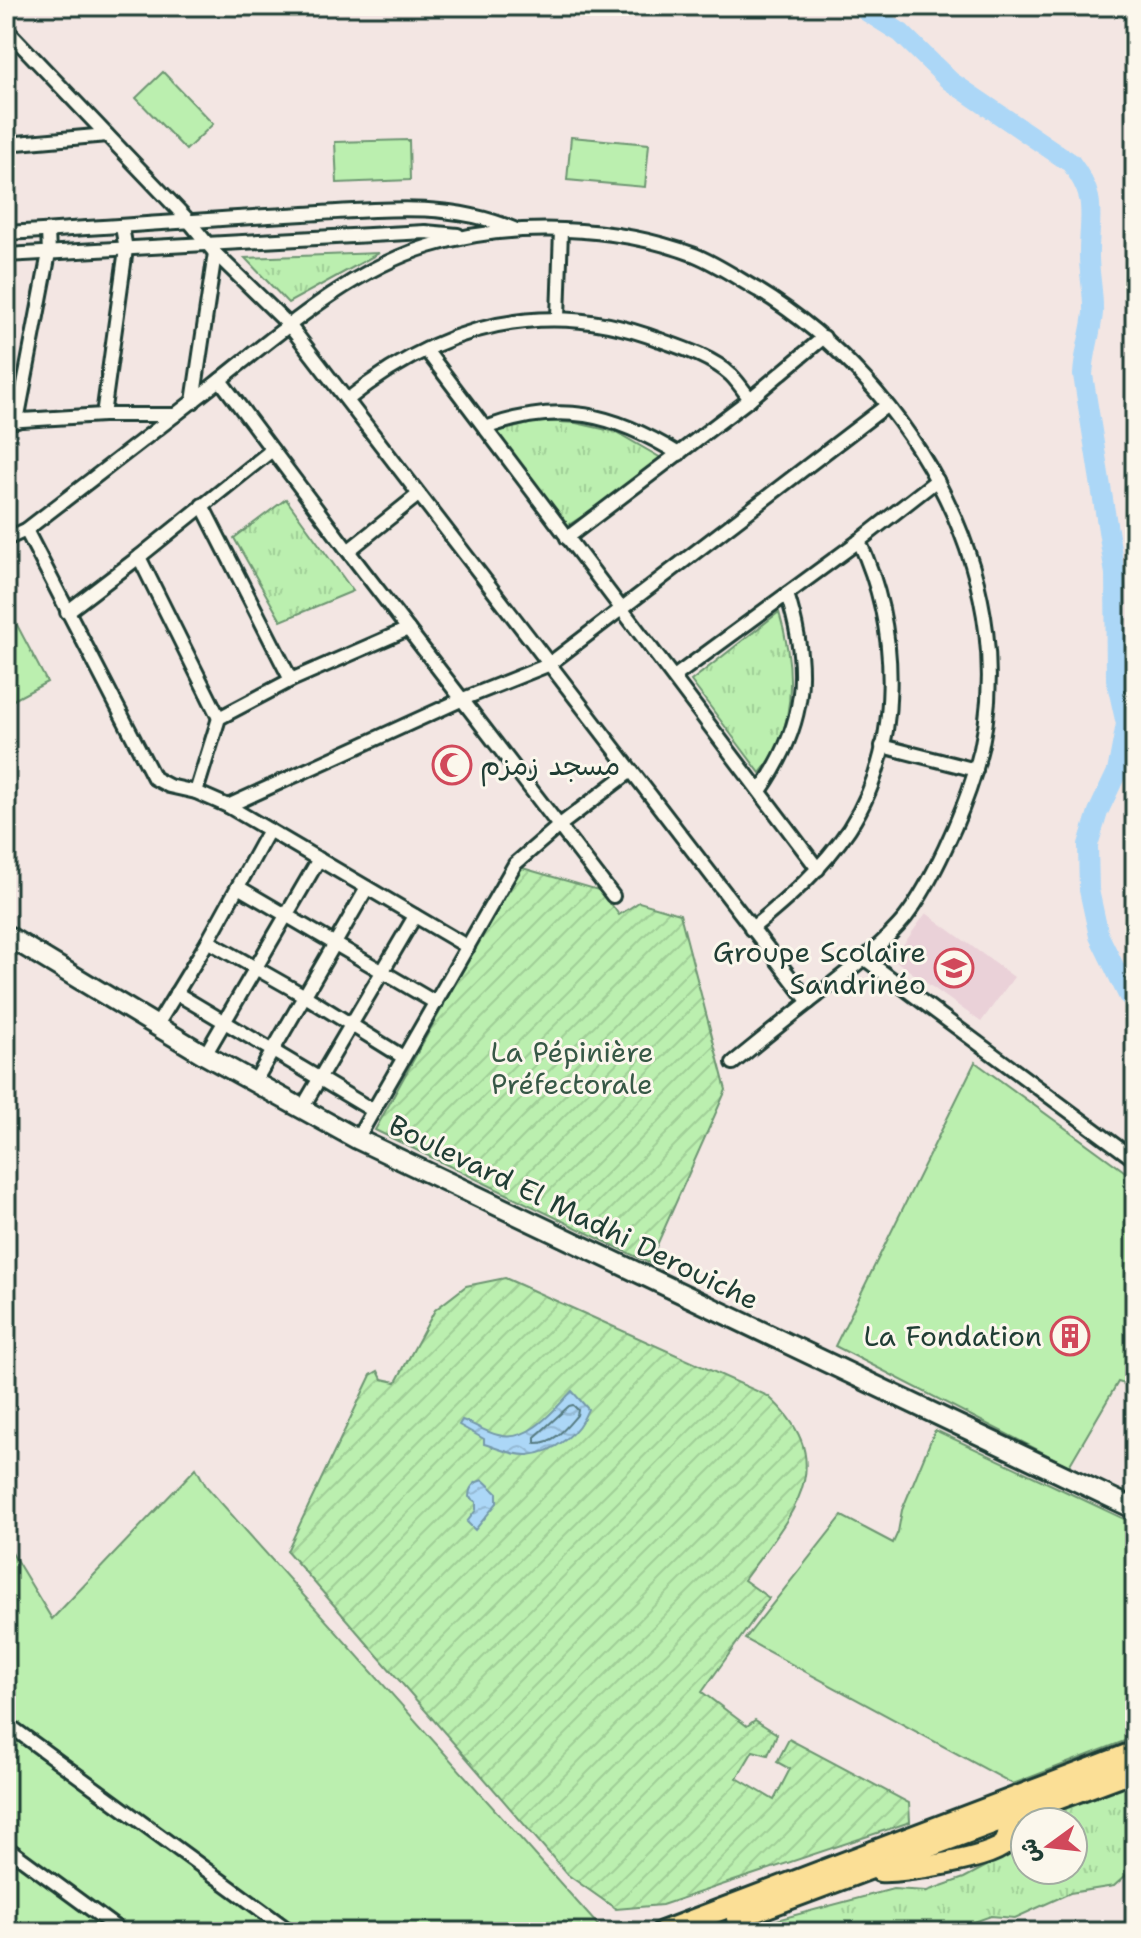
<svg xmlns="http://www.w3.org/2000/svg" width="1141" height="1938" font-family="'Shantell Sans','Playpen Sans Arabic',sans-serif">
<defs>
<pattern id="park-tufts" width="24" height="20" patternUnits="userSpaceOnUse" patternTransform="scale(2)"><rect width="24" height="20" fill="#bbefaf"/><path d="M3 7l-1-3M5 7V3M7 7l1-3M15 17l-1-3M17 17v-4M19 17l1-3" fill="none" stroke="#a0ce97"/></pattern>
<pattern id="garden-furrows" width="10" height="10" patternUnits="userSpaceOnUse" patternTransform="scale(2)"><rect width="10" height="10" fill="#bbefaf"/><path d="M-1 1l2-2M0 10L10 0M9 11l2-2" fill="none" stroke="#a0ce97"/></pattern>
<pattern id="water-waves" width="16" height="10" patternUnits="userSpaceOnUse" patternTransform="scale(2)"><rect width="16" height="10" fill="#acd7f7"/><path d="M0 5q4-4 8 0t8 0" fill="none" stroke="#94b9d4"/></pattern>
</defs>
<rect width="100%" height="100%" fill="#f3e6e3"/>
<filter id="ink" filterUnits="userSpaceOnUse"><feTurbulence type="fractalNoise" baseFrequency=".0125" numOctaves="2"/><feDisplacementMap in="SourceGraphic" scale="16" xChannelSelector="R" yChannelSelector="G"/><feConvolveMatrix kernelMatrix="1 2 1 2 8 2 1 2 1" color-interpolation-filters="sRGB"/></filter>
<g filter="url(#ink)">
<polygon fill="#ead1d8" points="926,913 1014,977 981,1022 893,959"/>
<g fill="#bbefaf" stroke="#6d9672" stroke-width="2">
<polygon points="163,72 213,124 186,150 136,98"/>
<polygon points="571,137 649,144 645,187 567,180"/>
<polygon points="409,140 410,180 337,183 335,142"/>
<polygon points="6,604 47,682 6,704"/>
<polygon points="975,1062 1135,1179 1135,1387 1118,1382 1069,1466 835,1346"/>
<polygon points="935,1430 1135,1524 1135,1737 1013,1784 745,1639 842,1516 893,1543 898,1532 902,1510"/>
<polygon points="196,1468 206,1486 604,1932 6,1932 6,1543 52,1619"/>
</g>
<g fill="url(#park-tufts)" stroke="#6d9672" stroke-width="2" fill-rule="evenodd">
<polygon points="379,253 288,303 245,258"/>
<polygon points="541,421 576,423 616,432 668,462 567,526 497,432"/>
<polygon points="286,499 353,591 281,621 234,538"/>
<path d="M779 612C792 656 796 703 778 747 774 756 766 765 760 773L691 681Z"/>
<path d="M1135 1780V1867L1114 1886 1070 1893 1015 1918 991 1916 946 1932H731L893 1889 927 1891 964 1878 1015 1851 1013 1825ZM1025 1822H1073V1870H1025Z"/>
</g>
<g fill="url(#garden-furrows)" stroke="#6d9672" stroke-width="2">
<polygon points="519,867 602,891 619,915 639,902 680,914 726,1090 649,1263 375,1130"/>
<path d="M505 1278 768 1396C843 1464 791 1515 744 1580L769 1598 702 1692 747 1726 755 1720 777 1734 768 1755 753 1751 737 1778 774 1800 790 1769 777 1762 789 1739 909 1803 910 1822 662 1905 616 1909 568 1875 287 1551 371 1375 378 1371 382 1379 396 1382 435 1310 466 1286Z"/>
</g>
<g fill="url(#water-waves)" stroke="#7499a9" stroke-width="2">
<path d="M572 1391 588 1409C579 1433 555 1453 528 1455 514 1456 497 1448 484 1444V1439L459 1425 462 1420C474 1424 485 1432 498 1435 528 1444 554 1410 572 1391Z"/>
<path d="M483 1480 497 1493V1503L475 1530 467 1522 476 1510V1502L469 1497C469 1487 474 1482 483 1480Z"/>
</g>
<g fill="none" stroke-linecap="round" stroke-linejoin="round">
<path stroke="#577b82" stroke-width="2" d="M573 1405 578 1410 577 1415C565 1429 554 1444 535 1443V1437L569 1406Z"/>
<path stroke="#acd7f7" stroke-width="20" d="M858 6 901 33 950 81 1071 163C1097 198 1090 210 1089 250 1088 271 1094 292 1093 313 1091 334 1084 353 1083 375L1115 574 1116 679 1126 724 1117 772 1098 812 1088 845 1089 890 1099 936 1128 995 1135 1001"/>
<defs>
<g id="street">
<polyline points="6,29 188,220 215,253 289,325 809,1002"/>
<polyline points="6,144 107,135"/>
<path d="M6 233C105 228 204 219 304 214 376 210 446 200 514 229"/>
<polyline points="6,255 425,232 458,235"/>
<polyline points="558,317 561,230"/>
<polyline points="426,350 818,869"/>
<polyline points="220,380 348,551 613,896"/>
<path d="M347 400C441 325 545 296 660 340 683 348 713 358 731 375 738 382 744 391 750 399"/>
<polyline points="193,402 215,253"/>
<polyline points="103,415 126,249 122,227"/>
<polyline points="6,421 103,415 175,415"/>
<polyline points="17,421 49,253 48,231"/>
<path d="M485 428C560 400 613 413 679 454"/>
<polyline points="202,505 291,680"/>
<polyline points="26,530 154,778 169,786 196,792 228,806 468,947"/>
<polyline points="567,538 750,399 824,337"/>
<path d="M6 539 26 530C88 482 150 435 211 387 276 336 349 270 429 246 510 221 616 225 695 255 717 264 737 278 758 290 914 385 1030 588 975 772 962 815 932 883 905 918 880 948 848 971 818 995 789 1017 761 1040 733 1063"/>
<polyline points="348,551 418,495"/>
<polyline points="139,557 219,718"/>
<polyline points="67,612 139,557 272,450"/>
<polyline points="674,677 859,541 937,480"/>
<polyline points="882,746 976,770"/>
<path d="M760 791C806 725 811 669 787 594"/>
<polyline points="196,792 219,718 291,680 408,629"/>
<polyline points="228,806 463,699 548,665 886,406"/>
<polyline points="238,887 436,1003"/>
<path d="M751 929C788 899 822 869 849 829 903 746 900 629 859 541"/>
<polyline points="208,941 305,996 403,1057"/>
<polyline points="865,959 1135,1160"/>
<polyline points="176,993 372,1110"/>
<polyline points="157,1025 208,941 269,830"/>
<polyline points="205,1055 319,859"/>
<polyline points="254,1083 367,888"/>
<polyline points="301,1110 415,916"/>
<polyline points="357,1139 515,864 560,825 631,771"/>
<polyline points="6,1723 291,1932"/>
<polyline points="6,1847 122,1932"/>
<polyline points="6,1931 7,1932"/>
</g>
<polyline id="secondary" points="6,935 205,1055 357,1139 1135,1509"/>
<g id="primary">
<path d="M880 1871C899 1873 996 1858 1005 1843 1011 1832 1008 1817 1004 1806"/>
<polyline points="737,1918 1135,1770"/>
<polyline points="662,1932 1135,1752"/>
</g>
</defs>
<use href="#street" stroke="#1f3d34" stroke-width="18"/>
<use href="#secondary" stroke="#1f3d34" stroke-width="24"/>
<use href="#primary" stroke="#1f3d34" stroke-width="26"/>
<use href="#street" stroke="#fbf7ec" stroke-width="12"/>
<use href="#secondary" stroke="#fbf7ec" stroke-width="18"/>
<use href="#primary" stroke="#fbdf96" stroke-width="20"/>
</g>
</g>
<defs>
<symbol id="mosque-ring" viewBox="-11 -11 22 22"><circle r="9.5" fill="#fbf7ec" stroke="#d1495b" stroke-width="1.5"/><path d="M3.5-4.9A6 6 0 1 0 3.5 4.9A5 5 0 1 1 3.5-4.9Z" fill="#d1495b"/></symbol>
<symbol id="school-ring" viewBox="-11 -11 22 22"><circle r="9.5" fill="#fbf7ec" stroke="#d1495b" stroke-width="1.5"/><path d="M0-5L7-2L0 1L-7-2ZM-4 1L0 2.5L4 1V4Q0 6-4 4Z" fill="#d1495b"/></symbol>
<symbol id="building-ring" viewBox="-11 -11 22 22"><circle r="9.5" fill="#fbf7ec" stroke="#d1495b" stroke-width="1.5"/><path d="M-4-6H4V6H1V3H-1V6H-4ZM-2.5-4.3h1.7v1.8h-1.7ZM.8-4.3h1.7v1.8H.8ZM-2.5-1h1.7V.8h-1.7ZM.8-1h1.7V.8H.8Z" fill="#d1495b"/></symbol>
</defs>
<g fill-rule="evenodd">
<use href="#mosque-ring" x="430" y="743" width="44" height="44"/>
<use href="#school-ring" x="932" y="946" width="44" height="44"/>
<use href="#building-ring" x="1048" y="1314" width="44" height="44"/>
</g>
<g text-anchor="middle" stroke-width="6" stroke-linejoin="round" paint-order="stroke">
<g font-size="28" fill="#1f3d34" stroke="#fbf7ec" text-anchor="end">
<text x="480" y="775" text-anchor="start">مسجد زمزم</text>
<text x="926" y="962">Groupe Scolaire<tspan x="926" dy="32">Sandrinéo</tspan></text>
<text x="1042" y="1346">La Fondation</text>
</g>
<g font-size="28" fill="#365846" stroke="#fbf7ec">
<text x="572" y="1062">La Pépinière<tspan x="572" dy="32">Préfectorale</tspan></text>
</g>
<g font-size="28" fill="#1f3d34" stroke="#fbf7ec">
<text transform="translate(574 1212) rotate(26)" y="10">Boulevard El Madhi Derouiche</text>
</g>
</g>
<rect width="1141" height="1938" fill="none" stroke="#fbf7ec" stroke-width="32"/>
<rect x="16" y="16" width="1109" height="1906" fill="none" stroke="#1f3d34" stroke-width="3" filter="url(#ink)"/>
<g transform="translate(1049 1846) rotate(255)"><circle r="38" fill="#fbf7ec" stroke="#a3ada2" stroke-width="2"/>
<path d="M0-6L14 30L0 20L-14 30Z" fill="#d1495b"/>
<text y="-12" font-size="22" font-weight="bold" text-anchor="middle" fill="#1f3d34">ش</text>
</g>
</svg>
